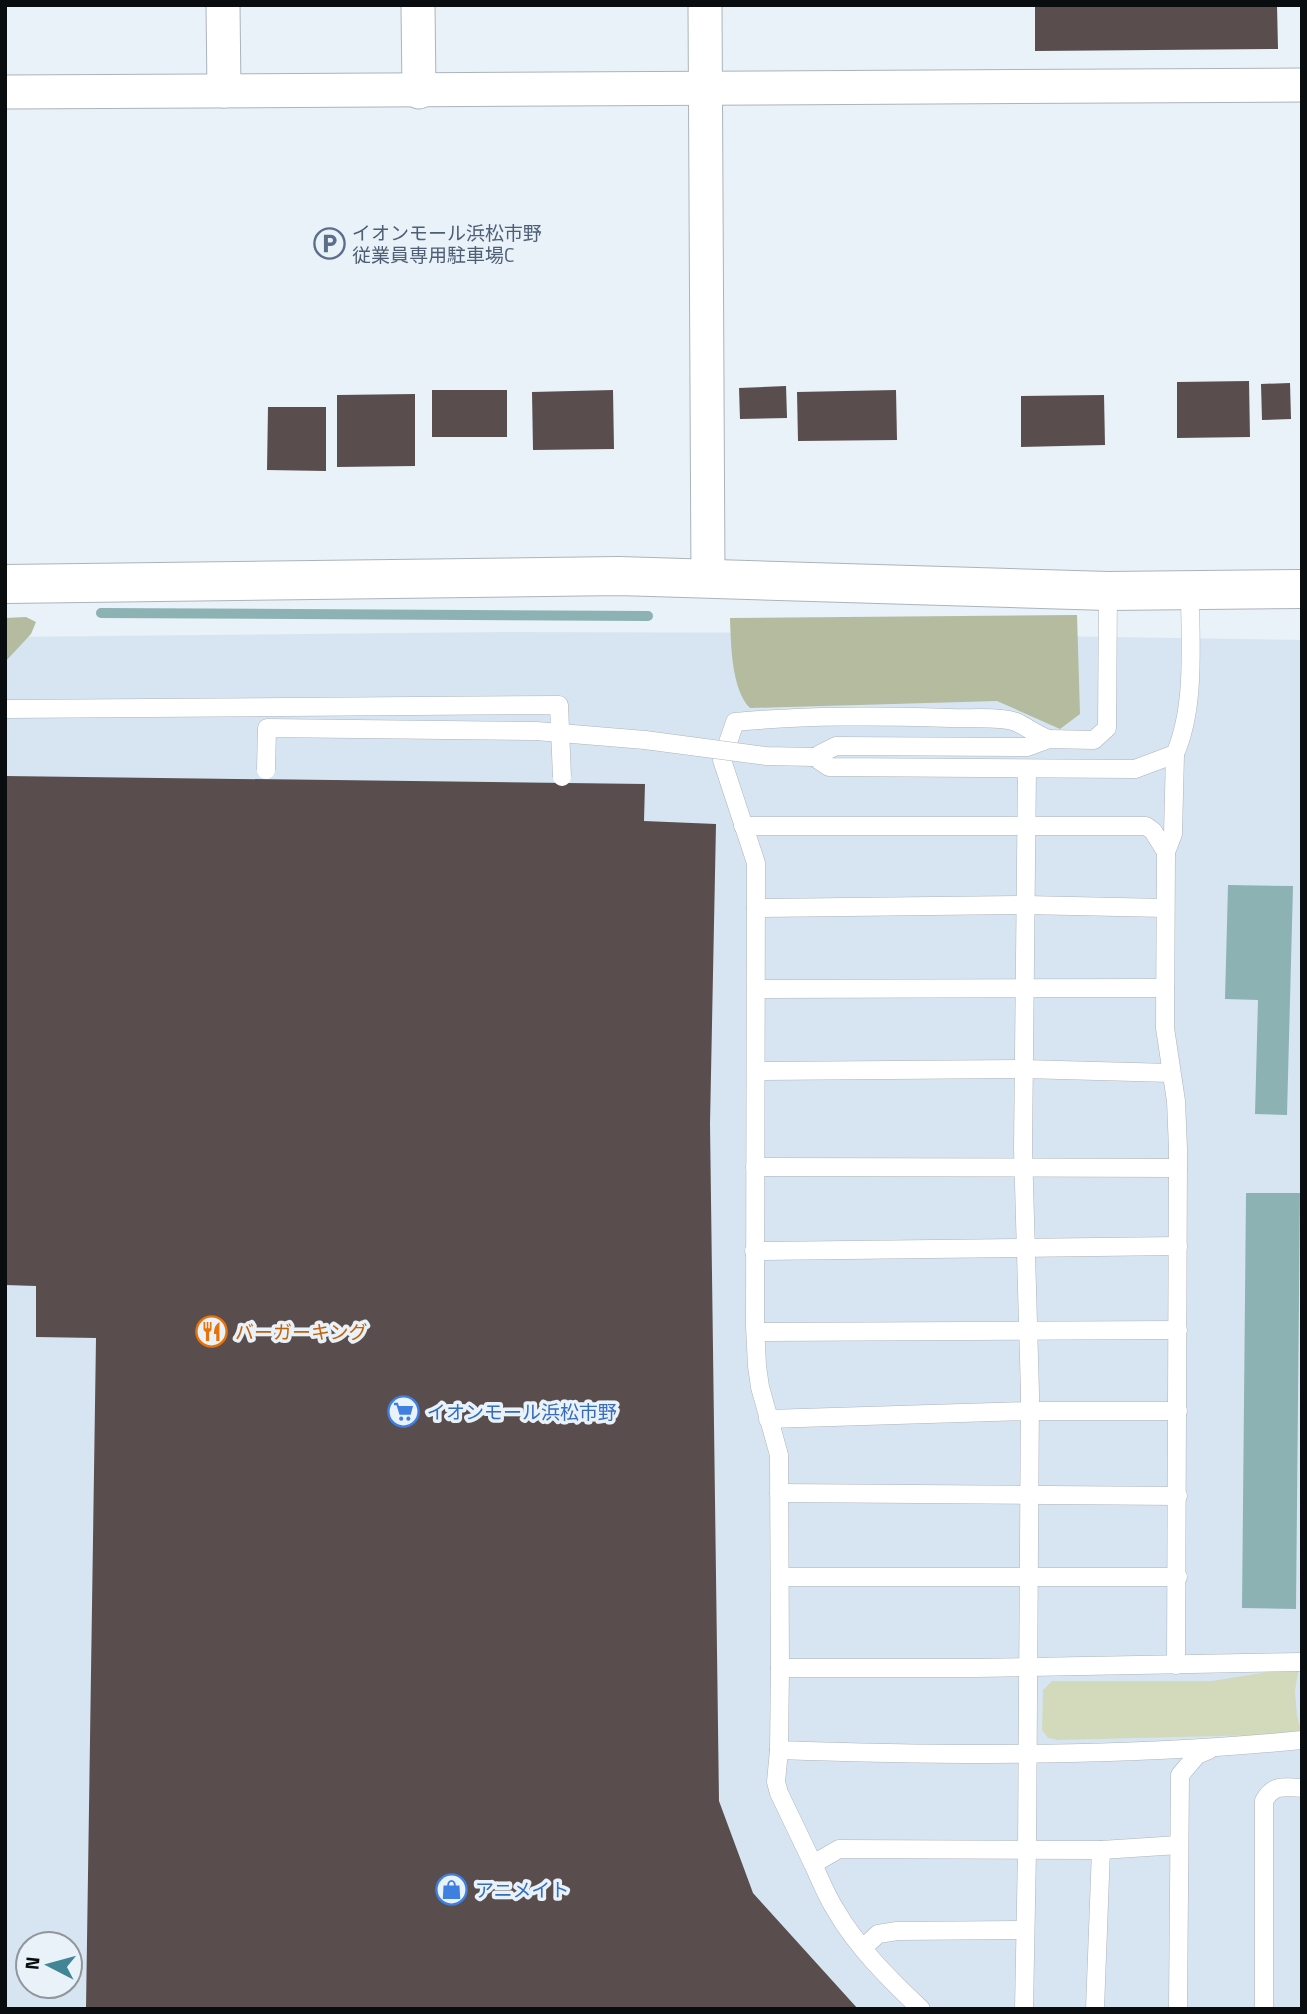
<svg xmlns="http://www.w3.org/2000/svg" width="1307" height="2014" font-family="'Titillium Web','Noto Sans JP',sans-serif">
<rect width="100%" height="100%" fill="#e9f1f9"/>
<path fill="#d7e5f2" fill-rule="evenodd" d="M505 632 845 633 1302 640V2009H5V637ZM28 1944H70V1986H28Z"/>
<polygon fill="#d3dabc" points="1299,1667 1295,1691 1297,1716 1302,1734 1058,1740 1048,1738 1042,1730 1043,1690 1052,1681 1212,1681"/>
<g fill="#b4bb9e">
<path d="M1077 615 1080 714 1060 729 997 701 750 708C731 689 731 643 730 618Z"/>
<polygon points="26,617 36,622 31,634 5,662 5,618"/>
</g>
<g fill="#8db2b4">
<polygon points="1228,885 1293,886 1287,1115 1255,1114 1258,1000 1225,999"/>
<polygon points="1246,1193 1300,1193 1296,1609 1242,1608"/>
</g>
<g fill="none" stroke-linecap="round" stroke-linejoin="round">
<polyline stroke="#8db2b4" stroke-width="10" points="101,613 648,616"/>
</g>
<g fill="#594e4d">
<polygon points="1035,5 1277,5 1278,49 1035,51"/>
<polygon points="1249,381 1250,437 1177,438 1177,382"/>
<polygon points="1290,383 1291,419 1262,420 1261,384"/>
<polygon points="786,386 787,418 740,419 739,388"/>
<rect x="432" y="390" width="75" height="47"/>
<polygon points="613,390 614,449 533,450 532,392"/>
<polygon points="896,390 897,440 798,441 797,392"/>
<polygon points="415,394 415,466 337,467 337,395"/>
<polygon points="1104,395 1105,445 1021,447 1021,396"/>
<polygon points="268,407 326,407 326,471 267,470"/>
<polygon points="5,776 645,784 644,821 716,824 710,1124 719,1801 753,1893 858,2009 86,2009 96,1338 36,1337 36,1286 5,1285"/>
</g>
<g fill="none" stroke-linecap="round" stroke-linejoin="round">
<defs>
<g id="service">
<path d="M1108 591 1107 728 1094 740 1049 739 1027 747 836 746 814 757 829 767 1135 769 1175 754C1196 706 1190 642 1190 590"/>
<polyline points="1175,754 1173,834 1166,852 1165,1028 1176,1101 1178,1149 1176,1665"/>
<polyline points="743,826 1146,826 1153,831 1166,852"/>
<polyline points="756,908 1025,905 1165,908"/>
<polyline points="756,989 1165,988"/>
<polyline points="757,1071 1023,1069 1171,1073"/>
<polyline points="755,1167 1178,1168"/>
<polyline points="754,1251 1178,1246"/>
<polyline points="756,1332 1178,1330"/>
<polyline points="768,1419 1030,1411 1178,1411"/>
<polyline points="779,1493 1178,1496"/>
<polyline points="780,1577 1178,1577"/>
<path d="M1302 1662 976 1668H780L779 1750C953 1756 1128 1757 1302 1740"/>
<path d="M780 1668 779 1455 760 1387 757 1366 755 1326 756 863 722 760 735 722C807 715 879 716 951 718 969 719 1000 716 1016 722 1027 727 1037 735 1049 739"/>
<polyline points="779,1750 776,1782 779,1793 813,1864"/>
<polyline points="863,1948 878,1934 897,1931 1025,1930"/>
<path d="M921 2009C890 1980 856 1946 835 1909 826 1895 820 1879 813 1864L839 1849 1101 1850 1179 1845"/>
<polyline points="1024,2009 1027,1850 1030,1393 1023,1149 1027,769"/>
<polyline points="1095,2009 1101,1850"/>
<polyline points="1178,2009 1180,1775 1197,1755 1209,1750"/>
<path d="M1264 2009V1801C1273 1784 1285 1787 1302 1788"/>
</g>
<g id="minor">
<polyline points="223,5 224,91"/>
<polyline points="418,5 419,92"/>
<polyline points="705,5 708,578"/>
<path d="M5 92C437 91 870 86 1302 85"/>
</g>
<polyline id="tertiary" points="5,584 619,576 1108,591 1302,589"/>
</defs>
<use href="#service" stroke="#acb4bb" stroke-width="19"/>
<use href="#minor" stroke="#acb4bb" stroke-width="35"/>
<use href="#tertiary" stroke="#acb4bb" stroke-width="40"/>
<use href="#service" stroke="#fff" stroke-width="18"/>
<use href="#minor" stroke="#fff" stroke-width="33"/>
<use href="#tertiary" stroke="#fff" stroke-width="38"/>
<defs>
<g id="service-bridge">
<polyline points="5,709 559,705 562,777"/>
<polyline points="266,770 267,728 536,731 645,740 766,756 814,757"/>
</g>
</defs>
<use href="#service-bridge" stroke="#acb4bb" stroke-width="19" stroke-linecap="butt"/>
<use href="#service-bridge" stroke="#fff" stroke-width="18"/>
</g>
<defs>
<symbol id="parking-ring" viewBox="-11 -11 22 22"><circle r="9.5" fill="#e9f1f9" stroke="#5c6f8a" stroke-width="1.5"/><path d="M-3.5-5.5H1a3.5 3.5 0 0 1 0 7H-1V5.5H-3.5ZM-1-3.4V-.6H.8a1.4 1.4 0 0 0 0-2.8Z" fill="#5c6f8a"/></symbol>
<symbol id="restaurant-ring" viewBox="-11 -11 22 22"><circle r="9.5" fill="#e9f1f9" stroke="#e8710a" stroke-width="1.5"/><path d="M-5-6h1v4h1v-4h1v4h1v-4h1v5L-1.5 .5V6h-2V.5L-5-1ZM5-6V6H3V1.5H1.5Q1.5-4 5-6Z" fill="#e8710a"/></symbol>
<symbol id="supermarket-ring" viewBox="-11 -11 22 22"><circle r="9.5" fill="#e9f1f9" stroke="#3f7fe0" stroke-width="1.5"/><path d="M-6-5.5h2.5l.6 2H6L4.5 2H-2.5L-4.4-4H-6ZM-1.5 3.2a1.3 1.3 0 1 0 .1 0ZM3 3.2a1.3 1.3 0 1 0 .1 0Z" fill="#3f7fe0"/></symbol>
<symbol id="shop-ring" viewBox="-11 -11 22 22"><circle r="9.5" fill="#e9f1f9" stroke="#3f7fe0" stroke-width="1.5"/><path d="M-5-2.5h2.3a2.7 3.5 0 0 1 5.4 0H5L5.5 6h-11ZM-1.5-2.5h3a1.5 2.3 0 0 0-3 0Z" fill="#3f7fe0"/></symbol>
</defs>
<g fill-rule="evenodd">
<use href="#parking-ring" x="312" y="226" width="35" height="35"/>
<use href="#restaurant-ring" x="194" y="1314" width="35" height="35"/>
<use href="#supermarket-ring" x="386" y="1394" width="35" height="35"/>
<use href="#shop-ring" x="434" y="1872" width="35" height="35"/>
</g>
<g text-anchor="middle" stroke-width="7" stroke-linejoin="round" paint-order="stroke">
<g font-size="19" fill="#4e5e75" stroke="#e9f1f9" text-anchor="start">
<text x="352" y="240">イオンモール浜松市野<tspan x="352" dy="22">従業員専用駐車場C</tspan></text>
</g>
<g font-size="19" fill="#c56008" stroke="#e9f1f9" text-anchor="start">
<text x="235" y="1339">バーガーキング</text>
</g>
<g font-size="19" fill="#366cbe" stroke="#e9f1f9" text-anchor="start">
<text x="427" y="1419">イオンモール浜松市野</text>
<text x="475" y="1897">アニメイト</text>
</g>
</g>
<rect width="1307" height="2014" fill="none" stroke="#0a0d0f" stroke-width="14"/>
<g transform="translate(49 1965) rotate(276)"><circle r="33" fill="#e9f1f9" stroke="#90969b" stroke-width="2"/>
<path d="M0-5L12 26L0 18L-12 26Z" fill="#428595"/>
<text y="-10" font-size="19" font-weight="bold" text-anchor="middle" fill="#0a0d0f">N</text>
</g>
</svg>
